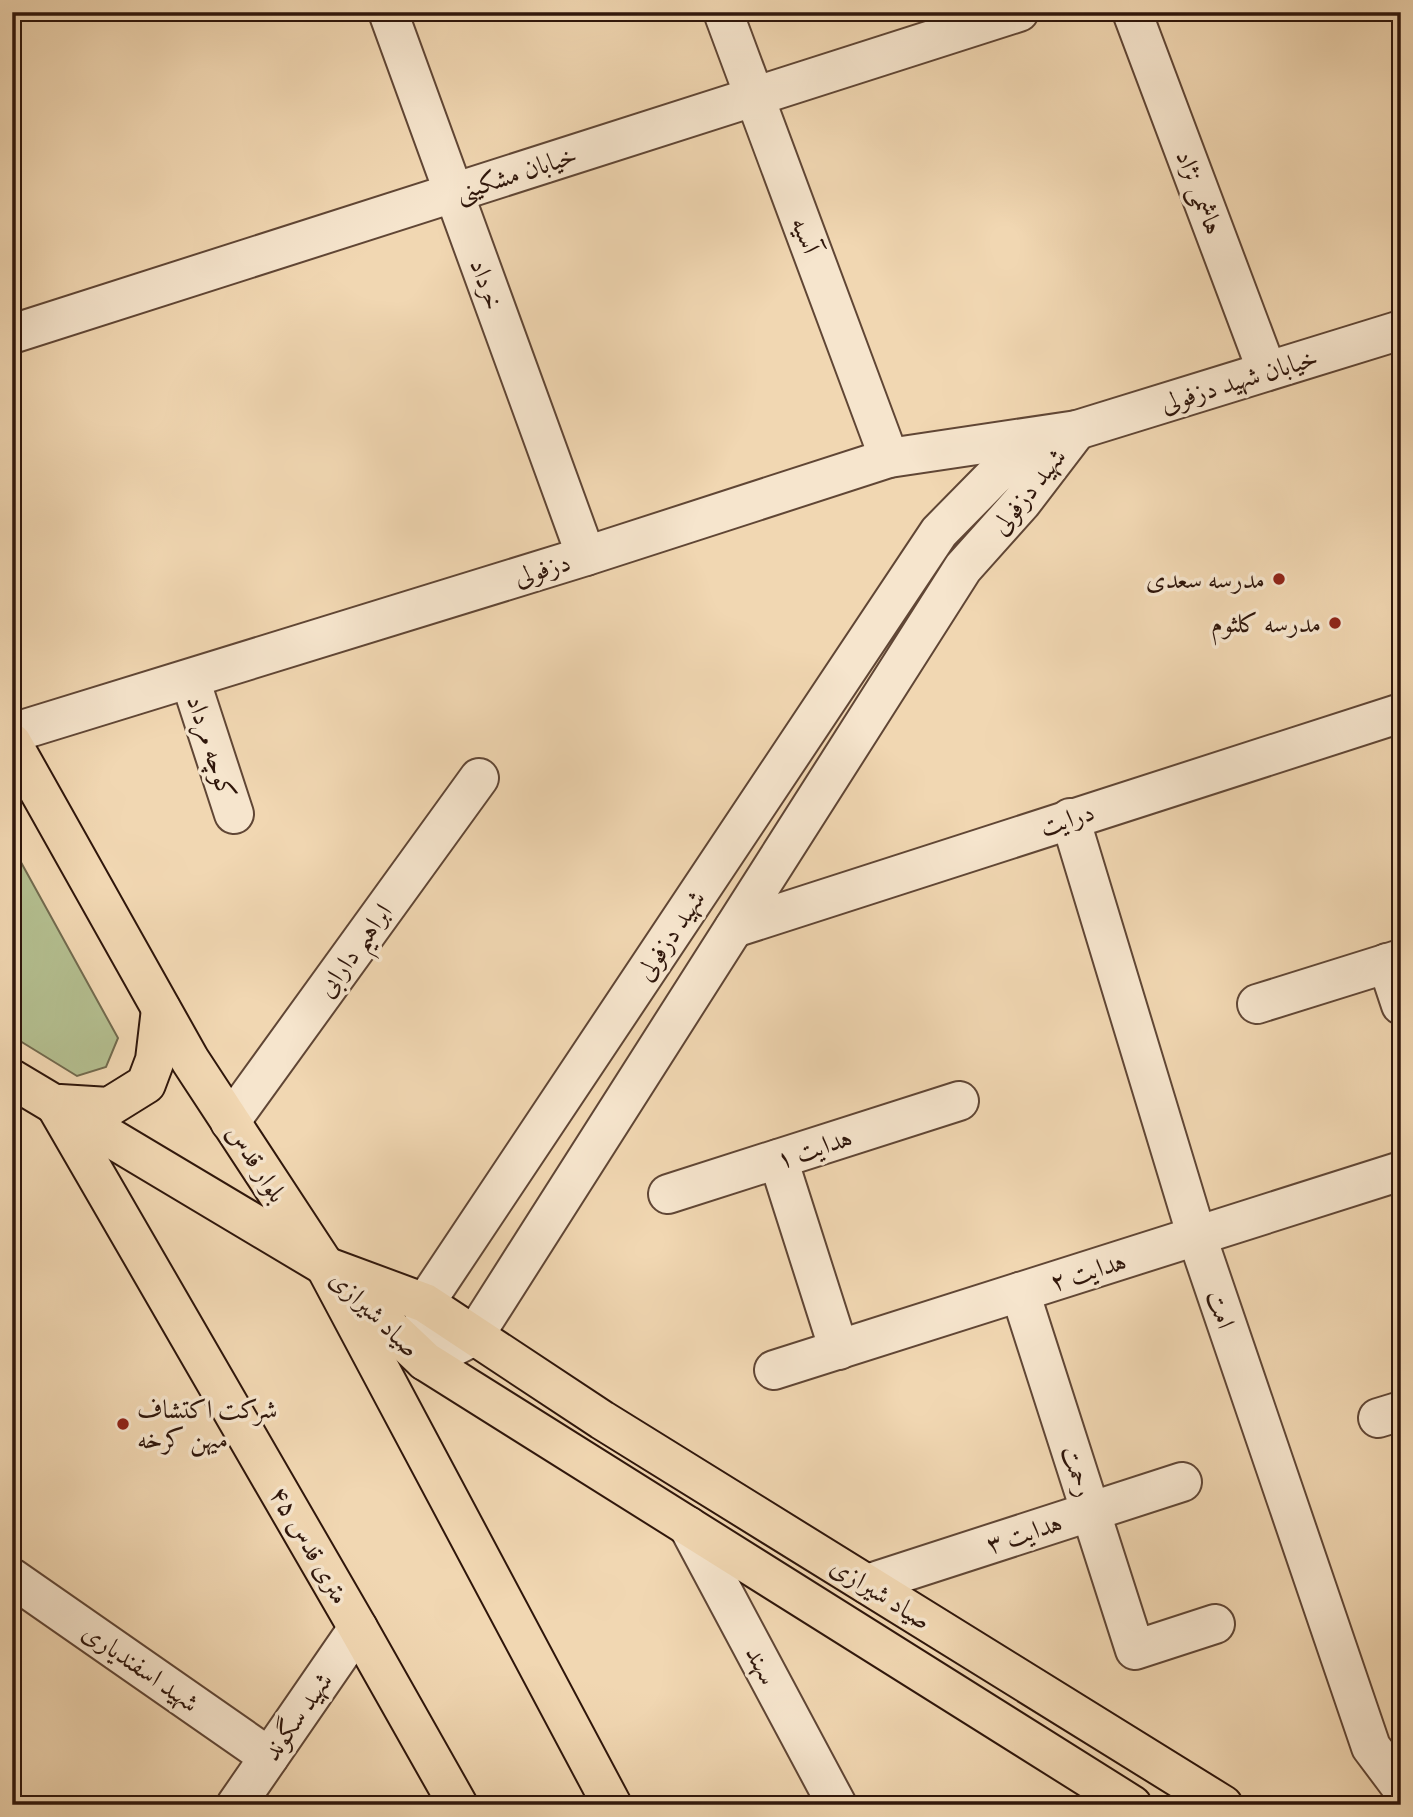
<svg xmlns="http://www.w3.org/2000/svg" width="1413" height="1817" font-family="'IM FELL Double Pica',Amiri,serif">
<rect width="100%" height="100%" fill="#f1d7b2"/>
<filter id="stains"><feTurbulence type="fractalNoise" baseFrequency=".00286" numOctaves="4"/><feColorMatrix values="0 0 0 0 .2 0 0 0 0 .09 0 0 0 0 .02 0 0 0 .5 -.17"/></filter>
<radialGradient id="worn" r=".72"><stop offset=".6" stop-color="#630" stop-opacity="0"/><stop offset="1" stop-color="#630" stop-opacity=".3"/></radialGradient>
<polygon fill="#b4bf90" stroke="#726a4e" stroke-width="2" points="12,846 118,1038 106,1067 77,1076 12,1036"/>
<g fill="none" stroke-linecap="round" stroke-linejoin="round">
<defs>
<g id="minor">
<polyline points="388,12 586,556"/>
<polyline points="723,12 889,458"/>
<polyline points="1132,12 1267,371"/>
<polyline points="12,334 1019,12"/>
<polygon points="1077,430 1022,502 963,568 474,1336 425,1361 425,1303 939,532 997,473"/>
<polyline points="190,679 234,814"/>
<polyline points="12,733 586,556 889,458 1077,430 1401,330"/>
<polyline points="1070,818 1197,1237 1371,1747 1401,1787"/>
<polyline points="734,928 1401,713"/>
<polyline points="1387,963 1401,1005"/>
<polyline points="1257,1004 1401,959"/>
<polyline points="230,1122 479,778"/>
<polyline points="778,1159 839,1350"/>
<polyline points="668,1194 959,1101"/>
<polyline points="1020,1292 1135,1650 1215,1624"/>
<polyline points="774,1370 1401,1171"/>
<polyline points="1378,1418 1401,1411"/>
<polyline points="688,1526 837,1805"/>
<polyline points="12,1578 269,1757"/>
<polyline points="867,1584 1182,1482"/>
<polyline points="236,1805 358,1628"/>
</g>
<g id="major">
<polyline points="12,743 190,1060 325,1266 612,1805"/>
<polyline points="12,1079 325,1266 425,1303 602,1420 1223,1805"/>
<polyline points="60,1104 109,1107 146,1084 155,1060 161,1009"/>
<polyline points="56,1106 358,1628 458,1805"/>
<polyline points="349,1289 425,1361 1132,1805"/>
</g>
</defs>
<use href="#minor" stroke="#604635" stroke-width="42"/>
<use href="#major" stroke="#2f160b" stroke-width="42"/>
<use href="#minor" stroke="#f6e5cd" stroke-width="38"/>
<use href="#major" stroke="#f1d7b2" stroke-width="38"/>
</g>
<g fill="#8f2418" stroke="#f6e5cd" stroke-width="2.5">
<circle cx="1279" cy="579" r="7"/>
<circle cx="1335" cy="623" r="7"/>
<circle cx="123" cy="1424" r="7"/>
</g>
<g text-anchor="middle" stroke-width="7" stroke-linejoin="round" paint-order="stroke">
<g font-size="26" fill="#2f160b" stroke="#f6e5cd">
<text transform="translate(516 173) rotate(-18)" y="9">خیابان مشکینی</text>
<text transform="translate(1200 192) rotate(69)" y="9">هاشمی نژاد</text>
<text transform="translate(806 235) rotate(69)" y="9">آسیه</text>
<text transform="translate(487 284) rotate(70)" y="9">خرداد</text>
<text transform="translate(1239 380) rotate(-17)" y="9">خیابان شهید دزفولی</text>
<text transform="translate(1028 491) rotate(-51)" y="9">شهید دزفولی</text>
<text transform="translate(542 569) rotate(-17)" y="9">دزفولی</text>
<text transform="translate(212 747) rotate(72)" y="9">کوچه مرداد</text>
<text transform="translate(1067 819) rotate(-18)" y="9">درایت</text>
<text transform="translate(670 935) rotate(-56)" y="9">شهید دزفولی</text>
<text transform="translate(354 950) rotate(-54)" y="9">ابراهیم دارابی</text>
<text transform="translate(814 1148) rotate(-18)" y="9">هدایت ۱</text>
<text transform="translate(257 1163) rotate(57)" y="9">بلوار قدس</text>
<text transform="translate(1088 1271) rotate(-17)" y="9">هدایت ۲</text>
<text transform="translate(1221 1309) rotate(71)" y="9">امت</text>
<text transform="translate(375 1313) rotate(44)" y="9">صیاد شیرازی</text>
<text transform="translate(1078 1471) rotate(72)" y="9">رحمت</text>
<text transform="translate(1024 1533) rotate(-18)" y="9">هدایت ۳</text>
<text transform="translate(310 1545) rotate(60)" y="9">۴۵ متری قدس</text>
<text transform="translate(881 1593) rotate(32)" y="9">صیاد شیرازی</text>
<text transform="translate(762 1665) rotate(62)" y="9">سهند</text>
<text transform="translate(141 1667) rotate(35)" y="9">شهید اسفندیاری</text>
<text transform="translate(297 1716) rotate(-55)" y="9">شهید سگوند</text>
</g>
<g font-size="26" fill="#2f160b" stroke="#f6e5cd" text-anchor="end">
<text x="1265" y="588">مدرسه سعدی</text>
<text x="1321" y="632">مدرسه کلثوم</text>
<text x="137" y="1418" text-anchor="start">شرکت اکتشاف<tspan x="137" dy="30">میهن کرخه</tspan></text>
</g>
</g>
<rect width="1413" height="1817" fill="none" stroke="#f1d7b2" stroke-width="42"/>
<rect x="14" y="14" width="1385" height="1789" fill="none" stroke="#2f160b" stroke-width="3.5"/>
<rect x="21" y="21" width="1371" height="1775" fill="none" stroke="#2f160b" stroke-width="2"/>
<rect width="100%" height="100%" filter="url(#stains)"/>
<rect width="100%" height="100%" fill="url(#worn)"/>
</svg>
